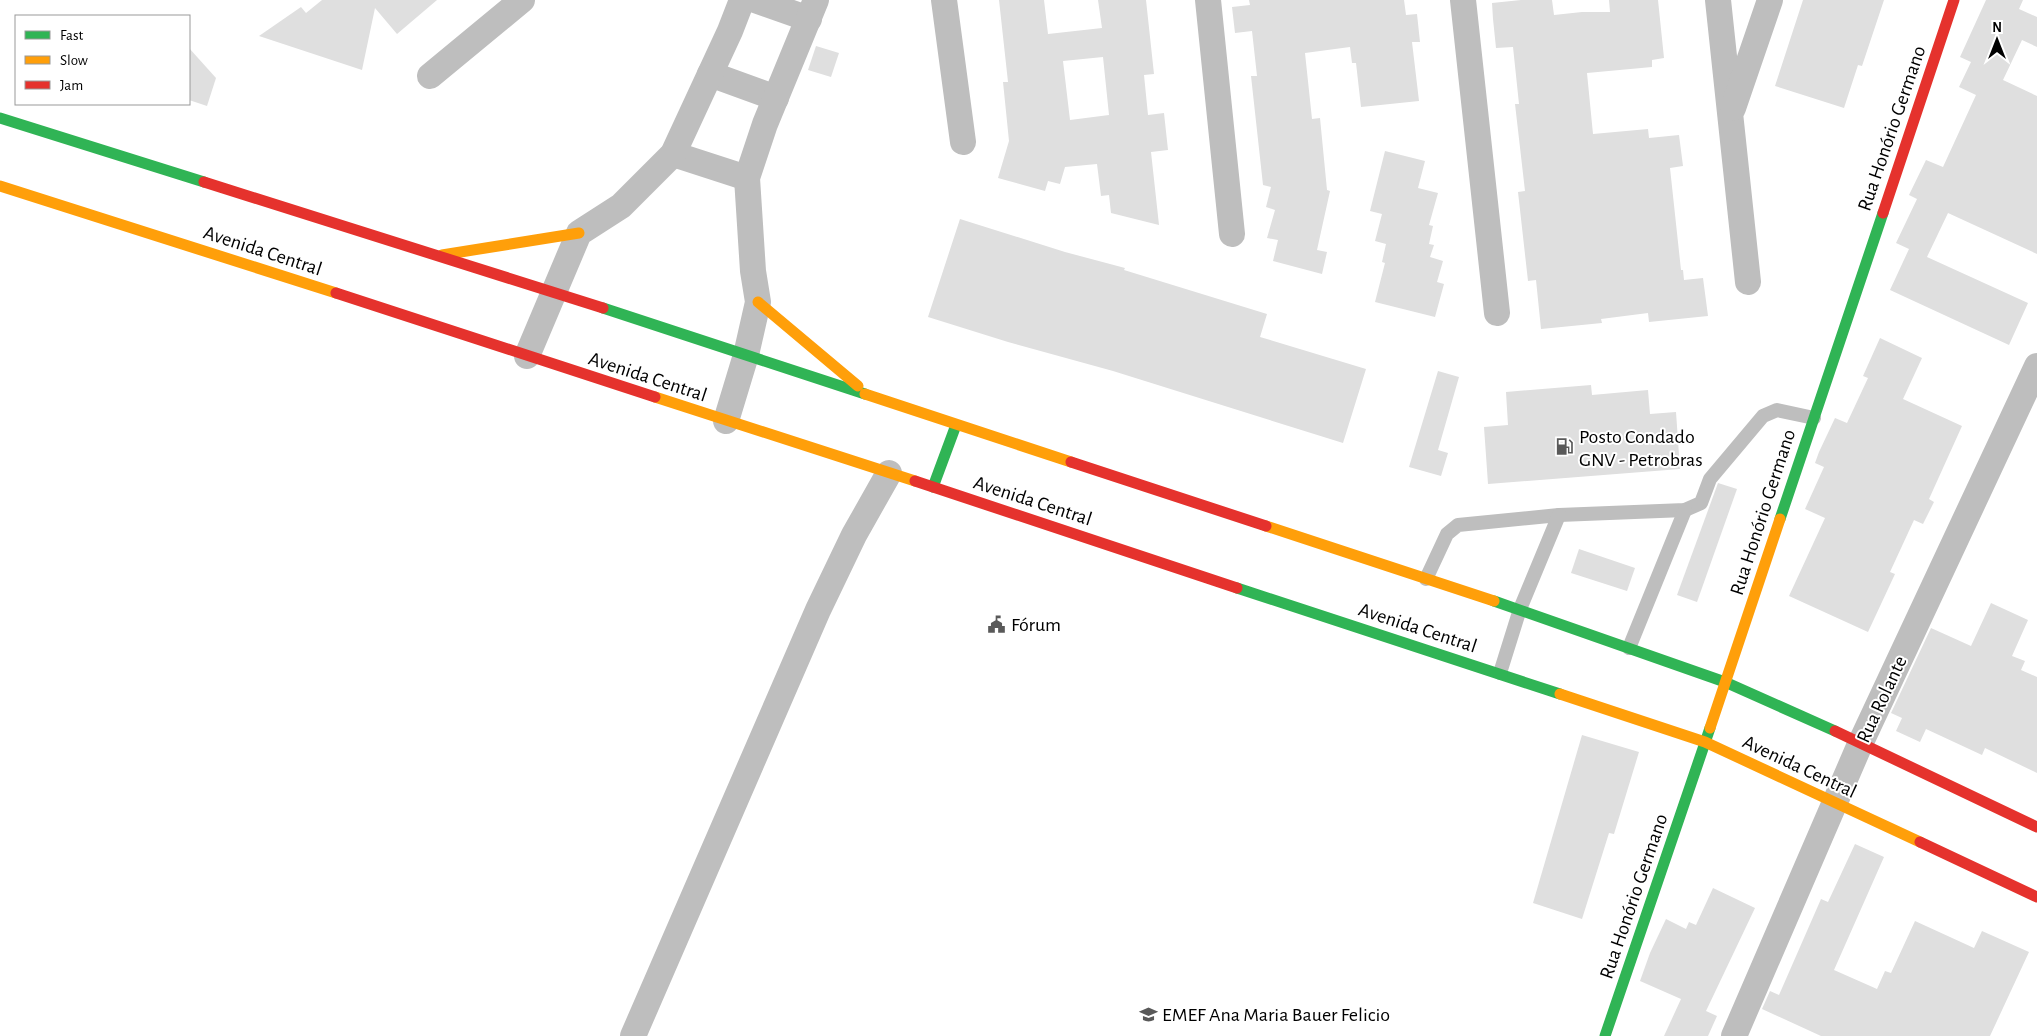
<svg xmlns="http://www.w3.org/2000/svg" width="2037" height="1036" font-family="'Alegreya Sans',sans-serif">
<rect width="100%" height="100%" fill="#fff"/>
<g fill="#dfdfdf" fill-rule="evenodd">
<polygon points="322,0 437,0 397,34 375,8 362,70 259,36 301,7 306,13"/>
<path d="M999 0H1044L1048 34 1102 28 1098 0H1146L1154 74 1144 75 1148 115 1164 113 1168 150 1151 152 1159 225 1111 213 1109 195 1101 196 1097 164 1065 167 1060 184 1048 181 1045 191 998 178 1009 141 1003 82H1008ZM1103 57 1109 115 1070 120 1063 61Z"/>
<polygon points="1249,0 1404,0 1406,15 1417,14 1420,42 1412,42 1419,101 1361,107 1356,63 1352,63 1350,47 1305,53 1312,119 1320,118 1327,190 1330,191 1317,250 1327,252 1322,274 1273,261 1278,240 1267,238 1275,210 1266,207 1271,187 1263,185 1251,76 1257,76 1252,31 1235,33 1232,7 1250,5"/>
<polygon points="1521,0 1552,0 1554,15 1582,12 1610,12 1609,0 1658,0 1664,58 1652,60 1652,67 1587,73 1593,134 1648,129 1649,138 1679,135 1683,166 1670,168 1681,270 1683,270 1684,280 1703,278 1708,316 1649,322 1648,313 1601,319 1602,323 1541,329 1536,280 1528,281 1518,192 1525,191 1515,104 1519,104 1513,47 1496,48 1493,19 1492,3"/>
<polygon points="1803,0 1884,0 1862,66 1858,65 1844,108 1775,86"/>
<polygon points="1986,0 2023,0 2019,9 2037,17 2037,47 2022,40 2003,80 2037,96 2037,254 1948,213 1927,257 2028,303 2009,345 1890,290 1909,249 1896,243 1917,199 1909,195 1926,160 1943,167 1976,95 1959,87 1971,62 1960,57"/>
<polygon points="816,46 839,53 831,77 808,70"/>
<polygon points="189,48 216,78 207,106 189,100"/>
<polygon points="1385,151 1425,161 1418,188 1438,193 1429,225 1433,226 1429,244 1434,245 1430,257 1443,261 1437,282 1444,284 1435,317 1375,302 1385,263 1382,262 1386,244 1375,241 1382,214 1370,211"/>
<polygon points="960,219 1065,252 1125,268 1124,270 1267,314 1260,337 1366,369 1343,443 1113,371 1008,342 928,317"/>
<polygon points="1880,338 1922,358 1903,399 1962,426 1929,499 1934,502 1923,524 1914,520 1890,572 1895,574 1868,632 1789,596 1825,518 1805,509 1824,467 1815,463 1819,452 1835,418 1847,423 1868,378 1863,376"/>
<polygon points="1438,371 1459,377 1438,450 1448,453 1441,476 1409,467"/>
<polygon points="1591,385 1592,395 1648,390 1650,414 1676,412 1680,469 1488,484 1484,427 1508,425 1506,392"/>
<polygon points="1718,483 1737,489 1697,602 1677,595"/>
<polygon points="1579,549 1635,568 1627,591 1571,573"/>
<polygon points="1991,603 2028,620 2012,656 2025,661 2021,670 2037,677 2037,773 1985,748 1982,755 1926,729 1920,742 1896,731 1902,718 1891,713 1931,628 1971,646"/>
<polygon points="1582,735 1639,752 1614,834 1609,833 1582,919 1533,903"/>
<polygon points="1855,844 1884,857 1834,970 1877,989 1885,971 1891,973 1915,921 1974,948 1982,931 2029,952 1990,1036 1821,1036 1762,1009 1770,991 1779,995 1821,899 1828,902"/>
<polygon points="1713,888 1755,908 1706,1011 1717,1016 1708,1036 1664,1036 1681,999 1640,981 1650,953 1666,919 1686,929 1689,922 1696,925"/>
</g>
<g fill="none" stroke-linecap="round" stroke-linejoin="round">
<g stroke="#bebebe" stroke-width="14">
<polyline points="1426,579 1447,534 1458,525 1559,515 1685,510 1701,503 1710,479 1763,416 1777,410 1814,418"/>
<polyline points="1629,648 1685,510"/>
<polyline points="1500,673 1520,609 1559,515"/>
</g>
<g stroke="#bebebe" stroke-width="26">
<polyline points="755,0 809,19"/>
<polyline points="944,0 963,142"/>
<polyline points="1208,0 1232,234"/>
<polyline points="1463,0 1497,313"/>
<polyline points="1718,0 1748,282"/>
<polyline points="710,74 776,98"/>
<polyline points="430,76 522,0"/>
<polyline points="1733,108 1770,0"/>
<polyline points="673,154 747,178"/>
<polyline points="527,356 579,233 621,206 673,154 730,31 742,0"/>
<polyline points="726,421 746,355 758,302 753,271 747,178 765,124 816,0"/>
<polyline points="633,1036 818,610 854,535 889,473"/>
<polyline points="1734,1036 1861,742 2037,366"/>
</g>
<g stroke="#30b455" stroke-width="11">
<polyline points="0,118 204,182"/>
<polyline points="603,308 865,394"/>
<polyline points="933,487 956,425"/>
<polyline points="1780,519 1883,213"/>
<polyline points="1237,588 1560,694"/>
<polyline points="1494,601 1725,682 1835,731"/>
<polyline points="1605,1036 1710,728"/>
</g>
<g stroke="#ff9f0a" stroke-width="11">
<polyline points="0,186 336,293"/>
<polyline points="442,255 579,233"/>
<polyline points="758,302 858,386"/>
<polyline points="865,394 1071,462"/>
<polyline points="655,397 915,481"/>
<polyline points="1266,526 1494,601"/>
<polyline points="1560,694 1705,742 1920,842"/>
<polyline points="1710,728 1780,519"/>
</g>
<g stroke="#e5322d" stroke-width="11">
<polyline points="204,182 603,308"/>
<polyline points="1883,213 1954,0"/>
<polyline points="336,293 655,397"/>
<polyline points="1071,462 1266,526"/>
<polyline points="915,481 1237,588"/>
<polyline points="1835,731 2037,827"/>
<polyline points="1920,842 2037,897"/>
</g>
</g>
<defs>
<symbol id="fuel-bare" viewBox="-9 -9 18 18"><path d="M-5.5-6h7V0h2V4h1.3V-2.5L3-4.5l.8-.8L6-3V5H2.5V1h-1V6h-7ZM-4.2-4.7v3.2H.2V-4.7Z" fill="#595959" stroke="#fff" stroke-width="2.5" paint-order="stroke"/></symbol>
<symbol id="civic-bare" viewBox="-9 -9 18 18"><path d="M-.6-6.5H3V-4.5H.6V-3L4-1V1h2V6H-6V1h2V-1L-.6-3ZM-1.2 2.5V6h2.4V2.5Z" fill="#595959" stroke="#fff" stroke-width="2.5" paint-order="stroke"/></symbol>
<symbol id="school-bare" viewBox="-9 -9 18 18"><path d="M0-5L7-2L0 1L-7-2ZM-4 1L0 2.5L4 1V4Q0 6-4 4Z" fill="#595959" stroke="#fff" stroke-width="2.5" paint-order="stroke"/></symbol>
</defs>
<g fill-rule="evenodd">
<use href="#fuel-bare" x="1552" y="434" width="25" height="25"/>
<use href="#civic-bare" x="984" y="612" width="25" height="25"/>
<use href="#school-bare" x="1136" y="1002" width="25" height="25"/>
</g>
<g text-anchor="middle" stroke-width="4" stroke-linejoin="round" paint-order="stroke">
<g font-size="20" fill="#000" stroke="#fff">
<text transform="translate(1891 128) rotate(-71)" y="7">Rua Honório Germano</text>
<text transform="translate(263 250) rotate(18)" y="7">Avenida Central</text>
<text transform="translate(648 376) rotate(18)" y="7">Avenida Central</text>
<text transform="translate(1033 500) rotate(18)" y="7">Avenida Central</text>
<text transform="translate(1762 512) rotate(-72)" y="7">Rua Honório Germano</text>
<text transform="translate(1418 627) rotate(18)" y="7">Avenida Central</text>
<text transform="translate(1881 699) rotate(-65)" y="7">Rua Rolante</text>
<text transform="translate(1800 766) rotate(25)" y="7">Avenida Central</text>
<text transform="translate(1633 896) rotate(-71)" y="7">Rua Honório Germano</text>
</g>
<g font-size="20" fill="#000" stroke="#fff" text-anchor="start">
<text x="1579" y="443">Posto Condado<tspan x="1579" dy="23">GNV - Petrobras</tspan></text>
<text x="1011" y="631">Fórum</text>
<text x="1162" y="1021">EMEF Ana Maria Bauer Felicio</text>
</g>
</g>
<rect x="15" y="15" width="175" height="90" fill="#ffffff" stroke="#999999"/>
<rect x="25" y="31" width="25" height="8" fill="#30b455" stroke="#999999"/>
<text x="60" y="40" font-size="15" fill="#000000">Fast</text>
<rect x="25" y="56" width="25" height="8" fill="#ff9f0a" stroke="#999999"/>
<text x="60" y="65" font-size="15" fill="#000000">Slow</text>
<rect x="25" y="81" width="25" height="8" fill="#e5322d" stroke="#999999"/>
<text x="60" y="90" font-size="15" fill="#000000">Jam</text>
<g transform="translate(1997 40)" stroke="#ffffff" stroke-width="4" paint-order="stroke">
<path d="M0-4L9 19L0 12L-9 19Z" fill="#000000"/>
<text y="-8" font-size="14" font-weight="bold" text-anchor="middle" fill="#000000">N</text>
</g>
</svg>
